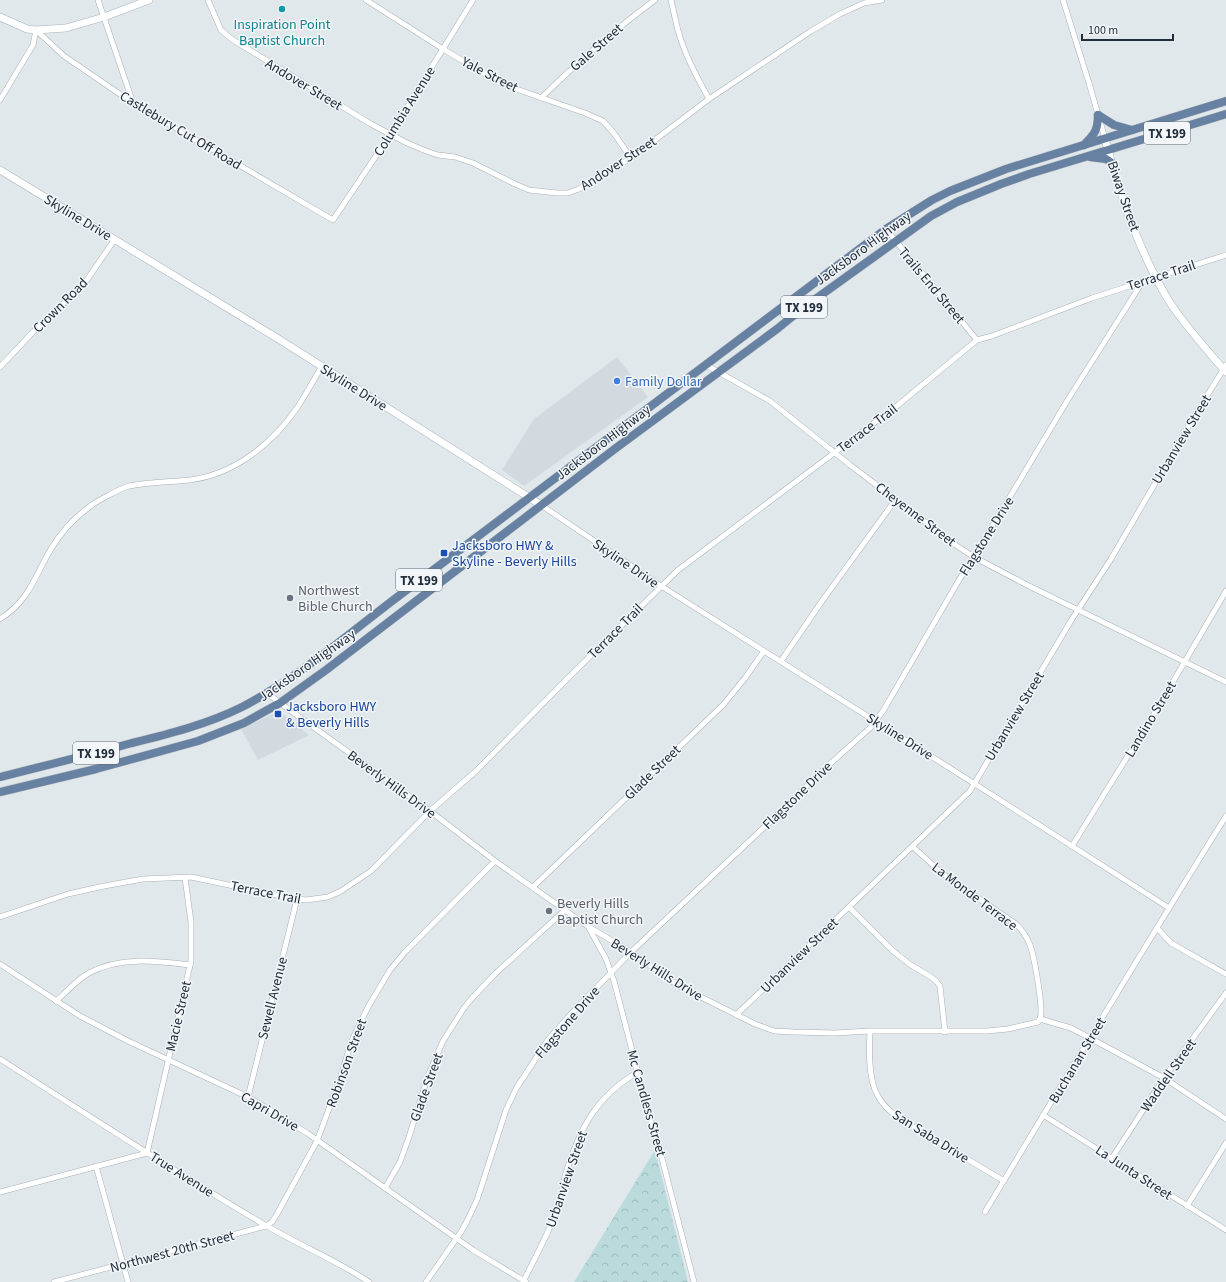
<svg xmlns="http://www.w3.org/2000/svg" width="1226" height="1282" font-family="'Source Sans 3',sans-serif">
<defs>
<pattern id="forest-crowns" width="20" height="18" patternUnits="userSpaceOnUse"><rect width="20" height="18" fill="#badadc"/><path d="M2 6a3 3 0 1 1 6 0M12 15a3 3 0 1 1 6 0" fill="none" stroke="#a0bbbe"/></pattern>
</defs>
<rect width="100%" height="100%" fill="#e1e8eb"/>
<g fill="#d2dadf">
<polygon points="617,357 648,397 524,486 502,470 534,419"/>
<polygon points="279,711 309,735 258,760 241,729"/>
</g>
<polygon fill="url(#forest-crowns)" points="655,1150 688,1282 574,1282"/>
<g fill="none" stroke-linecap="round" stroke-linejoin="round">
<defs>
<g id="street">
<polyline points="98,0 133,103"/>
<polyline points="208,0 221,30 233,40 371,124 407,143 426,151 438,155 455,157 473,163 515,184 529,190 557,193 568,193 579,189 631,158 709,99 811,31 840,14 864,3 882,0"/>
<polyline points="366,0 443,49 502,84 585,113 603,121 613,132 631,158"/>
<path d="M671 0C674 12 676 25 680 37 687 59 698 79 709 99"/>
<polyline points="1063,0 1089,83 1105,139"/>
<polyline points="36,30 64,56 133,103 333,220 390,135 473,0"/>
<path d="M541 98C577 63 614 30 655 0"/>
<polyline points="0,100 33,45 36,30"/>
<polyline points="886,229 977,340"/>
<polyline points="706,365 770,401 850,465 957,546 974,557 1027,585 1226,682"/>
<polyline points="0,367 34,331 84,284 115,239"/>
<polyline points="541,505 661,586 975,784 1169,908"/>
<path d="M0 619C30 600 34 577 51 549 61 532 73 519 89 507 97 501 119 489 129 486 149 482 170 482 190 480 235 474 272 444 297 408 306 394 314 380 322 366"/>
<polyline points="781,661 822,601 896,499"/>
<polyline points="267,693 280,703 430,811 495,861 589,927 631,952 679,986 755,1024 774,1031 794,1032 835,1033 870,1031 987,1031 1008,1029 1038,1022 1040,1019"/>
<polyline points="1072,846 1160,704 1226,591"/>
<path d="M913 847 943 874 1016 924C1022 930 1027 937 1030 945 1034 956 1044 1009 1040 1019"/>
<polyline points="533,887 723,705 745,678 764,651"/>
<polyline points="849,907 893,951 911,965 931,977 936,981 940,986 945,1032"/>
<polyline points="0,917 68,894 104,886 143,879 191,877 290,898 306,900 328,897 341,891 371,871 430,811 476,771 569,677 678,570 898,405 977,340 992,336 1092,298 1226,255"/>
<polyline points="589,928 606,959 614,981 648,1112 659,1147 694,1282"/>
<polyline points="1157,928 1171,943 1226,974"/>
<polyline points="0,964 80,1016 128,1041 248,1097 273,1112 307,1133 473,1250 526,1282"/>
<path d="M56 1001C67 992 76 980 89 973 120 956 157 961 190 965"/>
<polyline points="736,1015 970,791 1072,619 1111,559 1192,420 1226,365"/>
<polyline points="1040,1019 1071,1028 1090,1038 1164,1078 1226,1119"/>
<path d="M870 1031C869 1050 868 1080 878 1096 884 1108 895 1115 905 1122L1004 1181"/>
<path d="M0 1059C88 1115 175 1172 265 1225 299 1245 336 1260 369 1282"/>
<polyline points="248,1097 297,899"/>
<polyline points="1043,1115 1226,1230"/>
<polyline points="1112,1158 1164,1078 1226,993"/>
<polyline points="96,1166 128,1282"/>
<polyline points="385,1188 400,1162 409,1137 428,1076 443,1041 464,1008 472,998 496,973 565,910"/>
<polyline points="0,1192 147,1153 191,961 191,922 185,878"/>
<polyline points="1187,1206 1226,1143"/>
<path d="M985 1212C1065 1079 1144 947 1226 816"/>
<path d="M524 1280C536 1256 549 1232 559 1206 562 1196 563 1186 565 1176 579 1130 595 1097 638 1072"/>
<polyline points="54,1282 266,1226 272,1222 277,1214 317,1141 340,1079 352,1040 368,1007 390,970 405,952 495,861"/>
<polyline points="426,1282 461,1232 467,1221 477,1200 506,1110 517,1087 548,1040 571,1014 631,952 773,819 822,771 870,728 883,711 959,580 974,557 1067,401 1143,281"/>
</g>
<g id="secondary">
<polyline points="0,17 27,29 36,30 66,28 104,17 149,0"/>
<path d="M1105 139C1119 192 1140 254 1169 301 1185 326 1206 349 1226 372"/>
<polyline points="0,170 277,338 541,505"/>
</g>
<g id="primary">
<polyline points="1098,115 1114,125 1132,130"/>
<path d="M1084 145C1094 134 1098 131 1098 115"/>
<polyline points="1090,157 1106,159 1112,163"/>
<path d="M0 777C44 766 88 755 132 743 169 734 208 724 242 707 298 678 346 636 396 598L886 229 932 200 950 191 1006 169 1226 101"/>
<polyline points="0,792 96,769 198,741 244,723 280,703 326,670 616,448 777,329 803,308 931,216 957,202 1001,184 1029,174 1226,114"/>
</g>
</defs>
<use href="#street" stroke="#a8b0b6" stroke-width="6"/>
<use href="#secondary" stroke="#a5b3bd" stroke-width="8"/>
<use href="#primary" stroke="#c1c4c8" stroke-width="9"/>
<use href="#street" stroke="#fff" stroke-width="5"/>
<use href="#secondary" stroke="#fff" stroke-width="7"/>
<use href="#primary" stroke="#6681a1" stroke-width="8"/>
</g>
<circle fill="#0f9aa8" stroke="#f2f6f8" stroke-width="1.5" cx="282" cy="9" r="4"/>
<circle fill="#3f7fe0" stroke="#f2f6f8" stroke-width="1.5" cx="617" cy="381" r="4"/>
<g fill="#1a4fb4" stroke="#f2f6f8" stroke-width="1.5">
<rect x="440" y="549" width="8" height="8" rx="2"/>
<rect x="274" y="710" width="8" height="8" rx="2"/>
</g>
<g fill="#6b7280" stroke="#f2f6f8" stroke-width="1.5">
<circle cx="290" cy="598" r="4"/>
<circle cx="549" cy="911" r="4"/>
</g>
<g text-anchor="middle" stroke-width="3" stroke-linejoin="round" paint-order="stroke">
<g fill="#f2f6f8" stroke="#606a74" stroke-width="1">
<rect x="1144" y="122" width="46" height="22" rx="3"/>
<rect x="781" y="296" width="46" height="22" rx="3"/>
<rect x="396" y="569" width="46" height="22" rx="3"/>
<rect x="73" y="742" width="46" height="22" rx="3"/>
</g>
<g font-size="13" font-weight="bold" fill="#222e3c">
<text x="1167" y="138">TX 199</text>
<text x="804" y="312">TX 199</text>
<text x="419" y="585">TX 199</text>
<text x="96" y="758">TX 199</text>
</g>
<g font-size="14" fill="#0d838f" stroke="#f2f6f8">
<text x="282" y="29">Inspiration Point<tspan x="282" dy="16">Baptist Church</tspan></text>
</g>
<g font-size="14" fill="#222e3c" stroke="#f2f6f8">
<text transform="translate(596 47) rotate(-41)" y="5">Gale Street</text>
<text transform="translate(490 74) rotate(27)" y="5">Yale Street</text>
<text transform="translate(304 84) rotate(31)" y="5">Andover Street</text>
<text transform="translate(404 111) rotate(-58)" y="5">Columbia Avenue</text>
<text transform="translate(181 130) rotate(31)" y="5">Castlebury Cut Off Road</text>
<text transform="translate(618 163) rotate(-33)" y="5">Andover Street</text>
<text transform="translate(1124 196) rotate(71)" y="5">Biway Street</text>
<text transform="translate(78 217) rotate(31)" y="5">Skyline Drive</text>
<text transform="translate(863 248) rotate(-36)" y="5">Jacksboro Highway</text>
<text transform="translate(1161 275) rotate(-18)" y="5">Terrace Trail</text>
<text transform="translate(932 285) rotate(50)" y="5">Trails End Street</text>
<text transform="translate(60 305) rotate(-45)" y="5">Crown Road</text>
<text transform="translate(354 387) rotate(32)" y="5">Skyline Drive</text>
<text transform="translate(867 428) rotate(-37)" y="5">Terrace Trail</text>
<text transform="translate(1181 439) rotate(-59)" y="5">Urbanview Street</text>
<text transform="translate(603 442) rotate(-37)" y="5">Jacksboro Highway</text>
<text transform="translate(916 514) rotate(37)" y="5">Cheyenne Street</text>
<text transform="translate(986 536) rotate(-58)" y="5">Flagstone Drive</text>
<text transform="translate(626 563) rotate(34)" y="5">Skyline Drive</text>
<text transform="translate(615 631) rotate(-45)" y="5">Terrace Trail</text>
<text transform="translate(307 665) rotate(-35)" y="5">Jacksboro Highway</text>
<text transform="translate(1014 716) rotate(-59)" y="5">Urbanview Street</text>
<text transform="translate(1150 719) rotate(-59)" y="5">Landino Street</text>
<text transform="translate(900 736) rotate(32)" y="5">Skyline Drive</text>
<text transform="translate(652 772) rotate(-44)" y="5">Glade Street</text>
<text transform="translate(392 784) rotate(36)" y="5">Beverly Hills Drive</text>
<text transform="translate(797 795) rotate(-44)" y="5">Flagstone Drive</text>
<text transform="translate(266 892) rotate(11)" y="5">Terrace Trail</text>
<text transform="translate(975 896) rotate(37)" y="5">La Monde Terrace</text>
<text transform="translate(799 955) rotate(-44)" y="5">Urbanview Street</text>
<text transform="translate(657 969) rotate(32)" y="5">Beverly Hills Drive</text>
<text transform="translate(272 998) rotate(-76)" y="5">Sewell Avenue</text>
<text transform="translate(178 1016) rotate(-77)" y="5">Macie Street</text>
<text transform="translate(567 1022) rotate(-49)" y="5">Flagstone Drive</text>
<text transform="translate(1077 1060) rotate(-59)" y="5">Buchanan Street</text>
<text transform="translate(346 1063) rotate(-70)" y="5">Robinson Street</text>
<text transform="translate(1168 1075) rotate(-55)" y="5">Waddell Street</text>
<text transform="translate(426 1087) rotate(-70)" y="5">Glade Street</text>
<text transform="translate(647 1103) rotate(74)" y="5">Mc Candless Street</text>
<text transform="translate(270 1111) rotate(30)" y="5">Capri Drive</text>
<text transform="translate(931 1136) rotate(32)" y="5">San Saba Drive</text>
<text transform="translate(1134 1172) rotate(33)" y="5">La Junta Street</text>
<text transform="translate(182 1174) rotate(32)" y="5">True Avenue</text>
<text transform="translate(566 1179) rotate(-71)" y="5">Urbanview Street</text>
<text transform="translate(172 1251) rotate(-15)" y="5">Northwest 20th Street</text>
</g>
<g font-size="14" fill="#366cbe" stroke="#f2f6f8" text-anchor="start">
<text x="625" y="386">Family Dollar</text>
</g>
<g font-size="14" fill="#164399" stroke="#f2f6f8" text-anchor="start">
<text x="452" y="550">Jacksboro HWY &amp;<tspan x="452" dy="16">Skyline - Beverly Hills</tspan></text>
<text x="286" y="711">Jacksboro HWY<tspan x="286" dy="16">&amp; Beverly Hills</tspan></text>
</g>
<g font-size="14" fill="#5b616d" stroke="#f2f6f8" text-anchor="start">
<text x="298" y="595">Northwest<tspan x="298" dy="16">Bible Church</tspan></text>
<text x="557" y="908">Beverly Hills<tspan x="557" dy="16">Baptist Church</tspan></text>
</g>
</g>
<path d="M1082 34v6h91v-6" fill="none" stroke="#222e3c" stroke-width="2"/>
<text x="1088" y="34" font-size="12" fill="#222e3c" stroke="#f2f6f8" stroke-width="3" paint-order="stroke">100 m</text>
</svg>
